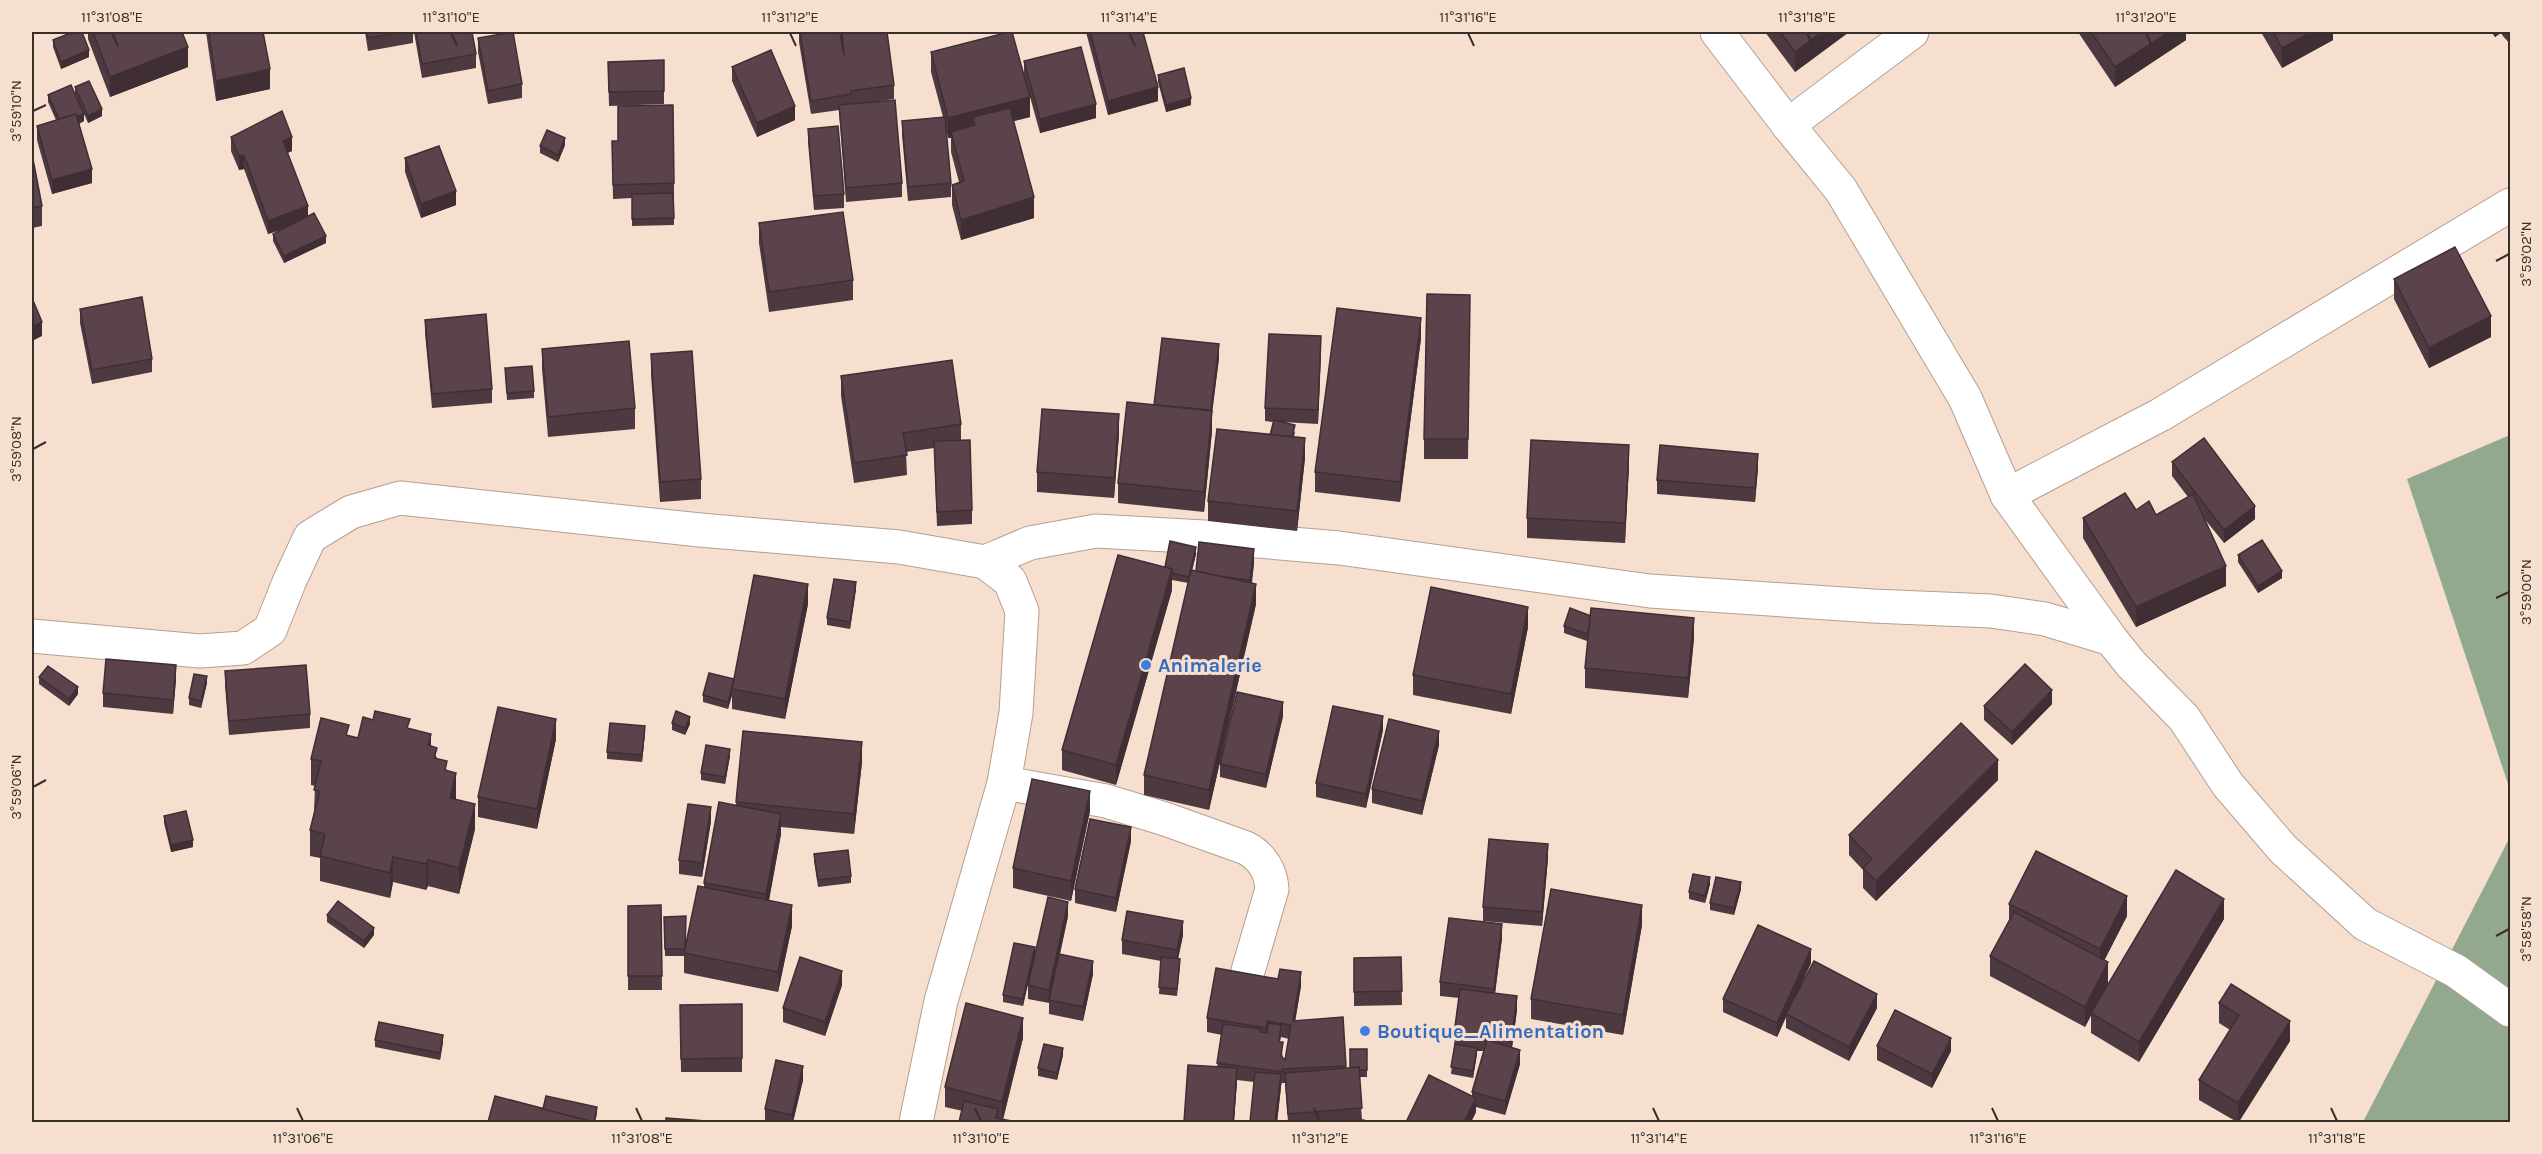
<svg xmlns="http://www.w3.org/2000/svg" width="2542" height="1154" font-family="Karla,sans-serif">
<rect width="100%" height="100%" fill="#f6dfcf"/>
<g fill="#93a98f">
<polygon points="2510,435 2510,790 2407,479"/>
<polygon points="2510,837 2510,1122 2363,1122"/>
</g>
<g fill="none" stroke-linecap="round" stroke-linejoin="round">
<defs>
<g id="minor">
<polyline points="1717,32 1788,125 1841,190 1965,398 2007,495 2111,639 2131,664 2184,718 2228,785 2283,849 2365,924 2456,971 2510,1010"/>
<polyline points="1788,125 1912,32"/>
<polyline points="2007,495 2160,415 2510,205"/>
<polyline points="985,562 1030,543 1096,531 1222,538 1339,548 1650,591 1873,606 1991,611 2045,619 2111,639"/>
<polyline points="32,636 200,651 243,648 270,630 290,580 310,537 351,512 400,498 700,530 899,547 985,562 1010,581 1022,611 1016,713 1004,783 941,1001 916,1122"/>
<path d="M1004 783 1106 801 1165 819 1246 848C1261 856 1271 871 1272 889L1248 971"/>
</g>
</defs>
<use href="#minor" stroke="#b59f90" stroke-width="35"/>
<use href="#minor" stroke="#fff" stroke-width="33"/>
</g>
<g fill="#4d3a40" fill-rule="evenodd">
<polygon points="88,32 182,32 188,67 110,97 88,39"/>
<polygon points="206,32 263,32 270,89 216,101"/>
<polygon points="365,32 413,32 413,43 368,51"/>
<polygon points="414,32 472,32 476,54 476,68 422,78"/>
<polygon points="799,32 887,32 894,85 894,99 865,103 902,183 902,197 846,202 839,110 811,114 799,42"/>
<polygon points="1086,32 1143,32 1158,101 1108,115"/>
<polygon points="1765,32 1849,32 1795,72"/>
<polygon points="2078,32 2186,32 2186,40 2115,87"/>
<polygon points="2261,32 2333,32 2333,40 2282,68"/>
<polygon points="2491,32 2511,32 2511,45 2502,35 2502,32 2495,37"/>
<polygon points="478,38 522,84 522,98 488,104 478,52"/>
<polygon points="53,40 89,57 61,69 53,47"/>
<polygon points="931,52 1030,117 1014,121 1034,218 961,240 952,205 952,185 959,182 951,152 951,138 948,138 946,128 951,183 951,197 908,201 902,135 902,121 943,117 931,72"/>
<polygon points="664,60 664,104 609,106 608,62"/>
<polygon points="1024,61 1096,118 1040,133 1024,75"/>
<polygon points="732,67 795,120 757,137 732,81"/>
<polygon points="1158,75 1191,105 1166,112 1158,82"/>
<polygon points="75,87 102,116 88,123 84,114 84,121 79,124 92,183 52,194 37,140 37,126 56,120 48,102 48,95 75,93"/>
<polygon points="808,129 844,194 844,208 814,210 808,143"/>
<polygon points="231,137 292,151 287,153 308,216 326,243 284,263 273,241 273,234 281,230 268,234 244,169 239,170 231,151"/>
<polygon points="612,141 674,183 674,225 632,226 632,198 613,199"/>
<polygon points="565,145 558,162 540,153 540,146"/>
<polygon points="32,154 42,206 42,226 32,228"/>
<polygon points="405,158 456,205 421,218 405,172"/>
<polygon points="759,223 853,280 853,300 769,312 759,243"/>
<polygon points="2394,279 2491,337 2429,368 2394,299"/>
<polygon points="1470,295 1468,459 1424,459 1424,439"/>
<polygon points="80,309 152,359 152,372 92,384 80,323"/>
<polygon points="425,320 492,389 492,403 432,408 425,333"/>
<polygon points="1421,338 1400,502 1315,492 1315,472"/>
<polygon points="542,349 635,408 635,429 548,437 542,369"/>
<polygon points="1321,350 1318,424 1282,422 1295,432 1294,437 1305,458 1297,531 1208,521 1208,501 1270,435 1273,422 1265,421 1265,408"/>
<polygon points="651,354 701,479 701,499 660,502 651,375"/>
<polygon points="1219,358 1212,411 1212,431 1204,512 1118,503 1118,483 1154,405"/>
<polygon points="505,368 534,391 534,398 507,400"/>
<polygon points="841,376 961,424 961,440 972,510 972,524 937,526 934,448 906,452 907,475 854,483 841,396"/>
<polygon points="1119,434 1114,498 1037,492 1037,472"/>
<polygon points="2172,462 2255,519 2224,543 2203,517 2226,586 2136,627 2083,538 2083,518 2136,510 2156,515 2188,497 2172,476"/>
<polygon points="1629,465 1625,543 1527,538 1527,518"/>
<polygon points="1758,468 1755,502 1657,494 1657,480"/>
<polygon points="1196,554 1192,570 1196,571 1254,563 1252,583 1256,604 1209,810 1144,795 1144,775 1188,583 1172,580 1172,590 1116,785 1062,770 1062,750 1165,567"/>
<polygon points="2238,555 2282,578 2258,593 2238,562"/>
<polygon points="856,589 850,629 827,625 827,618"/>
<polygon points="808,604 785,719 732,709 732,695 728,709 703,702 703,695 734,679"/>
<polygon points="1591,616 1694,638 1688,698 1585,688 1585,668 1588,638 1587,641 1564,633 1564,626"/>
<polygon points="1528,627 1511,714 1413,695 1413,675"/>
<polygon points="225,671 310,714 310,728 229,735 225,685"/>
<polygon points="39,677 78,694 69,706 39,684"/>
<polygon points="176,679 173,714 103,707 103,693"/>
<polygon points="207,683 201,708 189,705 189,698"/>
<polygon points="2052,704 2012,745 1984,720 1984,706"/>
<polygon points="1283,716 1266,788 1220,777 1220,764"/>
<polygon points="672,723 690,724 685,735 672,730"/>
<polygon points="410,729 431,746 437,758 447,771 456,799 475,829 459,894 428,886 426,890 393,882 390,898 320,881 320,858 310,856 310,830 314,812 315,786 311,785 311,759 349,736 358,738"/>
<polygon points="1383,730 1366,808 1316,797 1316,783"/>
<polygon points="743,731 862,762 854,834 781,827 781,834 769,901 792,926 778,992 684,973 684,956 665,956 664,917 686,946 704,888 704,883 736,805"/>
<polygon points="645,733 642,762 607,759 607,752"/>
<polygon points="556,739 537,829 478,817 478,797"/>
<polygon points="1439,745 1422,815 1372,803 1372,789"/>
<polygon points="730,756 725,784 701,780 701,773"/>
<polygon points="1998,780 1876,901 1863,888 1863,870 1849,855 1849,835"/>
<polygon points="1090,811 1071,901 1013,888 1013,868"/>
<polygon points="164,816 193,847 171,852 164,823"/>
<polygon points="711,821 702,877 679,874 679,860"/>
<polygon points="1131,841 1116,912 1075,903 1075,889"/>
<polygon points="814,854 851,876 851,883 818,887 814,861"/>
<polygon points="1548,858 1542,926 1483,921 1483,907"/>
<polygon points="1710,884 1705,903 1689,899 1689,892"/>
<polygon points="1741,889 1734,915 1710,910 1710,903"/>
<polygon points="2009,904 2127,916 2104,960 2108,983 2099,1000 2224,919 2139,1062 2091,1033 2091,1015 2085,1027 1990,976 1990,956 2009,920"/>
<polygon points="661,905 662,990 628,990 628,906"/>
<polygon points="327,915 374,935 364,948 327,922"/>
<polygon points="1068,916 1060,954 1093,974 1083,1021 1049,1014 1049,1003 1028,999 1028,985"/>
<polygon points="1642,925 1623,1035 1531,1019 1531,999"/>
<polygon points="1183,935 1178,959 1180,966 1177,996 1159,994 1161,961 1122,954 1122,940"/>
<polygon points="1502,938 1495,993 1517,1010 1512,1048 1520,1064 1505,1115 1476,1107 1476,1112 1471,1122 1407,1122 1407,1120 1472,1096 1472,1092 1484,1051 1477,1051 1473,1078 1451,1074 1459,998 1440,996 1440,982"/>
<polygon points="1035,947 1023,1006 1003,1002 1003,995"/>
<polygon points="1401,957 1402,1005 1354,1006 1354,958"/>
<polygon points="1811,963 1800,987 1877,1008 1849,1061 1786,1028 1786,1017 1777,1037 1723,1012 1723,999"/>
<polygon points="842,985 825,1036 783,1022 783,1008"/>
<path d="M1301 986 1295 1021 1343 1017 1346 1068H1350L1367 1049V1077H1359L1362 1120 1364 1122H1288L1285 1083H1282L1281 1086 1277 1122H1250L1254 1082 1237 1080 1234 1122H1184L1217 1067 1222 1035 1207 1032V1018ZM1281 1037 1289 1039 1285 1060 1283 1058 1280 1042Z"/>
<polygon points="2219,1003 2290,1041 2239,1122 2237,1122 2199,1100 2199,1080 2230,1030 2219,1023"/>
<polygon points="742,1004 742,1072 681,1072 680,1005"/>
<polygon points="1023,1038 1003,1120 945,1107 945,1087"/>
<polygon points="375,1040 443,1042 440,1060 375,1047"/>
<polygon points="1877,1046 1951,1051 1932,1088 1877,1060"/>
<polygon points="1063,1055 1057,1080 1038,1076 1038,1068"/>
<polygon points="803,1080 793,1122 765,1122 765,1109"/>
</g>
<g fill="#3f2f34">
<polygon points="1822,32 1849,32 1795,72 1795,52"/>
<polygon points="2169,32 2186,32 2186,40 2115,87 2115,67"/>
<polygon points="2312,32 2333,32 2333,40 2282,68 2282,48"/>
<polygon points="2495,32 2502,32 2495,37"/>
<polygon points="188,47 188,67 110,97 110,77"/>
<polygon points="89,50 89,57 61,69 61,62"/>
<polygon points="270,69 270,89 216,101 216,81"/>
<polygon points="1158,87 1158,101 1108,115 1108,101"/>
<polygon points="1030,97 1030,117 975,131 975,125 973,117 973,132 951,132 951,138 948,138 948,118"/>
<polygon points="1191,98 1191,105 1166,112 1166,105"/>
<polygon points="1096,104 1096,118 1040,133 1040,119"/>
<polygon points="795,106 795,120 757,137 757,123"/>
<polygon points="102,109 102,116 88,123 88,116"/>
<polygon points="84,114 84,121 61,131 61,124"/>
<polygon points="292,137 292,151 283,155 283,141"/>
<polygon points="565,138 565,145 558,162 558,155"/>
<polygon points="244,155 244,169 239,170 239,156"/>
<polygon points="92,169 92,183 52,194 52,180"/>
<polygon points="456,191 456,205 421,218 421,204"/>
<polygon points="1034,197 1034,218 961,240 961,220"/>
<polygon points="308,206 308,219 268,234 268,221"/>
<polygon points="326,236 326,243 284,263 284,256"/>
<polygon points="2491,316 2491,337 2429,368 2429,348"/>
<polygon points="1421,318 1421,338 1400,502 1400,482"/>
<polygon points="42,322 42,336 32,341 32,327"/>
<polygon points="1321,336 1321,350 1318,424 1318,410"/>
<polygon points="1219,344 1219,358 1210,430 1210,416"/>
<polygon points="1212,411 1212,431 1204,512 1204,492"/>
<polygon points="1119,414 1119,434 1114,498 1114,478"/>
<polygon points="1305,438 1305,458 1297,531 1297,511"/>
<polygon points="1629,445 1629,465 1625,543 1625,523"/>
<polygon points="1758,454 1758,468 1755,502 1755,488"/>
<polygon points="2255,506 2255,519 2224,543 2224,530"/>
<polygon points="1196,547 1196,554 1189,584 1189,577"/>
<polygon points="1254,549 1254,563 1250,593 1250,580"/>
<polygon points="2226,566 2226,586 2136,627 2136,607"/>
<polygon points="1172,569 1172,590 1116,785 1116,765"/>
<polygon points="2282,571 2282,578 2258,593 2258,586"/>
<polygon points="856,582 856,589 850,629 850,622"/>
<polygon points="808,584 808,604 785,719 785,699"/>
<polygon points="1256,584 1256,604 1209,810 1209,790"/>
<polygon points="1528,607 1528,627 1511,714 1511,694"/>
<polygon points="1694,618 1694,638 1688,698 1688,678"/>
<polygon points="176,665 176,679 173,714 173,700"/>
<polygon points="207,676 207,683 201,708 201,701"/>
<polygon points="734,679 732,689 732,695 728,709 728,702"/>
<polygon points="78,687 78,694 69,706 69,699"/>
<polygon points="2052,690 2052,704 2012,745 2012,732"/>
<polygon points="1283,702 1283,716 1266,788 1266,774"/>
<polygon points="1383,716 1383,730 1366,808 1366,794"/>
<polygon points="690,717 690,724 685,735 685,728"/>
<polygon points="556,719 556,739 537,829 537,809"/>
<polygon points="645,726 645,733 642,762 642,755"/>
<polygon points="1439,731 1439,745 1422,815 1422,801"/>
<polygon points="431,734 431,760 428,745"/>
<polygon points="862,742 862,762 854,834 854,814"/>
<polygon points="730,749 730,756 725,784 725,777"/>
<polygon points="1998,760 1998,780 1876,901 1876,881"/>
<polygon points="456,773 456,799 450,798"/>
<polygon points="1090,791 1090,811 1071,901 1071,881"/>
<polygon points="475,804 475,829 459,894 459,868"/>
<polygon points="711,807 711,821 702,877 702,863"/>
<polygon points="781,814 781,834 766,915 766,894"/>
<polygon points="1131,827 1131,841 1116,912 1116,898"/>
<polygon points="193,840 193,847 171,852 171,845"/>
<polygon points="1548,844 1548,858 1542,926 1542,912"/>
<polygon points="393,857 393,882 390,898 390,873"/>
<polygon points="428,860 428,886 426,890 426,864"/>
<polygon points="1710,877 1710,884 1705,903 1705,896"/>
<polygon points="1741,882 1741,889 1734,915 1734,908"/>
<polygon points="2127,896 2127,916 2100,969 2100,949"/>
<polygon points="2224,899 2224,919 2139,1062 2139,1042"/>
<polygon points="1068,902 1068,916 1049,1003 1049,990"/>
<polygon points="792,905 792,926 778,992 778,972"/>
<polygon points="1642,905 1642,925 1623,1035 1623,1015"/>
<polygon points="1183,921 1183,935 1177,964 1177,950"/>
<polygon points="1502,924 1502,938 1494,1002 1494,989"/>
<polygon points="374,928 374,935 364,948 364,941"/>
<polygon points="1035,947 1035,954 1023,1006 1023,999"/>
<polygon points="1811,949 1811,963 1787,1015 1786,1014 1786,1017 1777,1037 1777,1023"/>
<polygon points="1093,961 1093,974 1083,1021 1083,1007"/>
<polygon points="2108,962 2108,983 2085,1027 2085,1007"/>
<polygon points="842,971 842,985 825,1036 825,1022"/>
<polygon points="1301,972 1301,986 1293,1035 1293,1021"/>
<polygon points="1877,994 1877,1008 1849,1061 1849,1047"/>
<polygon points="1517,996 1517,1010 1511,1055 1511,1041"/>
<polygon points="1023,1018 1023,1038 1002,1122 1002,1102"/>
<polygon points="2290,1021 2290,1041 2238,1122 2238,1103"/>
<polygon points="443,1035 443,1042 440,1060 440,1053"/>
<polygon points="1951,1038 1951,1051 1932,1088 1932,1074"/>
<polygon points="1063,1048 1063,1055 1057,1080 1057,1073"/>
<polygon points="1477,1048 1477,1055 1473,1078 1473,1071"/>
<polygon points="1520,1050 1520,1064 1505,1115 1505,1101"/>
<polygon points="803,1066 803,1080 793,1122 792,1122 792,1115"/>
<polygon points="1237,1068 1237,1082 1234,1122 1233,1122"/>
<polygon points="1281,1074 1281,1088 1277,1122 1275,1122"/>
<polygon points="1476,1098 1476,1112 1471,1122 1464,1122"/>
<polygon points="597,1107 597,1114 595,1122 594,1122"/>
</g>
<g fill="#5a434a" stroke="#3f2f34" stroke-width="1.5">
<polygon points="73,32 82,32 89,50 61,62 53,40"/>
<polygon points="93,32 182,32 188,47 110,77"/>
<polygon points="209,32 263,32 270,69 216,81"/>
<polygon points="367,32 402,32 368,38"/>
<polygon points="416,32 472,32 476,54 422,64"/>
<polygon points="513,32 522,84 488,91 478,38"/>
<polygon points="800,32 840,32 844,55 842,32 887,32 894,85 851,91 851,94 811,101"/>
<polygon points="1009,32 1012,32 1030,97 948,118 931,52"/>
<polygon points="1090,32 1143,32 1158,87 1108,101"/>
<polygon points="1780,32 1822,32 1795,52"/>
<polygon points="2091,32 2169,32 2115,67"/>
<polygon points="2273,32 2312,32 2282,48"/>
<polygon points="1081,47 1096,104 1040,119 1024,61"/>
<polygon points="771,50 795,106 757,123 732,67"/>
<polygon points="664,60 664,91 609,92 608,62"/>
<polygon points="1184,68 1191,98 1166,105 1158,75"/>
<polygon points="89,81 102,109 88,116 75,87"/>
<polygon points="71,85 84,114 77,117 76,114 59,119 48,95"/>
<polygon points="895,100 902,183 846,188 839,105"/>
<polygon points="673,105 674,183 613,185 612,141 618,141 618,106"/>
<polygon points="1010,108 1034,197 961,220 952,185 964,181 951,132 975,125 973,117"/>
<polygon points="282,111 292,137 283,141 308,206 268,221 244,155 239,156 231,137"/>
<polygon points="76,114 92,169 52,180 37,126"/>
<polygon points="945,117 951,183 908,187 902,121"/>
<polygon points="838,126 844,194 814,196 808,129"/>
<polygon points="547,130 565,138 558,155 540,146"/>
<polygon points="439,146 456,191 421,204 405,158"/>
<polygon points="32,154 42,206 32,208"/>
<polygon points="673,193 674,218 632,219 632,194"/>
<polygon points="843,212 853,280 769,292 759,223"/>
<polygon points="314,213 326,236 284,256 273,234"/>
<polygon points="2455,247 2491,316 2429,348 2394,279"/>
<polygon points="1427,294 1470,295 1468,439 1424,439"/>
<polygon points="142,297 152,359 92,370 80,309"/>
<polygon points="32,298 42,322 32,327"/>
<polygon points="1337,308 1421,318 1400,482 1315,472"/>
<polygon points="486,314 492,389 432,394 425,320"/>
<polygon points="1269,334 1321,336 1318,410 1265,408"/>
<polygon points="1162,338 1219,344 1211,410 1154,405"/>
<polygon points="629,341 635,408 548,417 542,349"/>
<polygon points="692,351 701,479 660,482 651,354"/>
<polygon points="952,360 961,424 903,433 907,455 854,463 841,376"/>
<polygon points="532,366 534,391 507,393 505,368"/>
<polygon points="1127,402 1212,411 1204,492 1118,483"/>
<polygon points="1042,409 1119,414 1114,478 1037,472"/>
<polygon points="1274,420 1295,425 1292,437 1270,435"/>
<polygon points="1217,429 1305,438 1297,511 1208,501"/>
<polygon points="2204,438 2255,506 2224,530 2172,462"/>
<polygon points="970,440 972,510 937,512 934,441"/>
<polygon points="1531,440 1629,445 1625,523 1527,518"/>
<polygon points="1660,445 1758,454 1755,488 1657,480"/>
<polygon points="2125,493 2136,510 2149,501 2156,515 2193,494 2226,566 2136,607 2083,518"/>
<polygon points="2262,540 2282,571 2258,586 2238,555"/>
<polygon points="1170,541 1196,547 1189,577 1172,573 1172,569 1165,567"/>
<polygon points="1199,542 1254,549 1250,580 1217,576 1196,571"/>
<polygon points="1118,555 1172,569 1116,765 1062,750"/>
<polygon points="1191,570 1256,584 1209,790 1144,775"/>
<polygon points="754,575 808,584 785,699 732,689"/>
<polygon points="834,579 856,582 850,622 827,618"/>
<polygon points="1431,587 1528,607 1511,694 1413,675"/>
<polygon points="1570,608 1591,616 1589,628 1587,634 1564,626"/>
<polygon points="1591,608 1694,618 1688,678 1585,668"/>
<polygon points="106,659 176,665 173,700 103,693"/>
<polygon points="2025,664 2052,690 2012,732 1984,706"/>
<polygon points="306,665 310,714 229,721 225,671"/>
<polygon points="48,666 78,687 69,699 39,677"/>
<polygon points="709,673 734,679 728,702 703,695"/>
<polygon points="194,674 207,676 201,701 189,698"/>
<polygon points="1237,692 1283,702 1266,774 1220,764"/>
<polygon points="1333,706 1383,716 1366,794 1316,783"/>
<polygon points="498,707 556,719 537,809 478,797"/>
<polygon points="375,711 410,719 407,728 431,734 428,745 437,748 434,758 447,761 445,770 456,773 450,798 475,804 459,868 428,860 426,864 393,857 390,873 320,856 325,834 310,830 320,791 314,790 321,761 311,759 321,718 349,725 346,735 358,738 363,717 373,720"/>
<polygon points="676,711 690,717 685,728 672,723"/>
<polygon points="1389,719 1439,731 1422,801 1372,789"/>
<polygon points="610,723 645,726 642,755 607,752"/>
<polygon points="1961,723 1998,760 1876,881 1863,868 1872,859 1849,835"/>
<polygon points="743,731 862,742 854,814 736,802"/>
<polygon points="706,745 730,749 725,777 701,773"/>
<polygon points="1032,779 1090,791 1071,881 1013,868"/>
<polygon points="719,802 781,814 766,894 704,883"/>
<polygon points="688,804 711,807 702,863 679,860"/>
<polygon points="186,811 193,840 171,845 164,816"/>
<polygon points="1090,819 1131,827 1116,898 1075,889"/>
<polygon points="1489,839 1548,844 1542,912 1483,907"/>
<polygon points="848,850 851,876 818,880 814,854"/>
<polygon points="2036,851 2127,896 2100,949 2009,904"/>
<polygon points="2176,870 2224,899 2139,1042 2091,1013"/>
<polygon points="1693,874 1710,877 1705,896 1689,892"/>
<polygon points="1716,877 1741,882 1734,908 1710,903"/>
<polygon points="698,886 792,905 778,972 684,953"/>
<polygon points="1551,889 1642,905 1623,1015 1531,999"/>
<polygon points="1048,897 1068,902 1049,990 1028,985"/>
<polygon points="338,901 374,928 364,941 327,915"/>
<polygon points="661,905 662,976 628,976 628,906"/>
<polygon points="1127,911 1183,921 1177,950 1122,940"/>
<polygon points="2014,912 2108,962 2085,1007 1990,956"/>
<polygon points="686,916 685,949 665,949 664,917"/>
<polygon points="1449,918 1502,924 1494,989 1440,982"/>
<polygon points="1758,925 1811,949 1777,1023 1723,999"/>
<polygon points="1014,943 1035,947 1023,999 1003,995"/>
<polygon points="1059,954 1093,961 1083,1007 1049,1000"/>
<polygon points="800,957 842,971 825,1022 783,1008"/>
<polygon points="1161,957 1180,959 1177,989 1159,987"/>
<polygon points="1401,957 1402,991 1354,992 1354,958"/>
<polygon points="1814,961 1877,994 1849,1047 1786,1014"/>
<polygon points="1216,968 1278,979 1280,969 1301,972 1293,1021 1343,1017 1346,1066 1282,1069 1282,1072 1217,1063 1223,1024 1261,1029 1260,1032 1267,1033 1268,1023 1281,1025 1279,1042 1283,1042 1281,1056 1285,1060 1291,1025 1267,1021 1266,1028 1207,1018"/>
<polygon points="2231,984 2290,1021 2238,1103 2199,1080 2239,1015 2219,1003"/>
<polygon points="1460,989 1517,996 1511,1041 1454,1034"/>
<polygon points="966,1003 1023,1018 1002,1102 945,1087"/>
<polygon points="742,1004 742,1058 681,1059 680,1005"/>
<polygon points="1895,1010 1951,1038 1932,1074 1877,1046"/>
<polygon points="379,1022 443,1035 440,1053 375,1040"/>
<polygon points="1487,1040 1520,1050 1505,1101 1472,1092"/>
<polygon points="1044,1044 1063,1048 1057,1073 1038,1068"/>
<polygon points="1455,1044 1477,1048 1473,1071 1451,1067"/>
<polygon points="1350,1049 1367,1049 1367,1070 1359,1070 1359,1067 1350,1068"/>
<polygon points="776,1060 803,1066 792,1115 765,1109"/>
<polygon points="1188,1065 1237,1068 1233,1122 1184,1122"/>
<polygon points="1359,1067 1362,1108 1288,1114 1285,1073"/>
<polygon points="1255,1072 1281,1074 1275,1122 1250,1122"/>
<polygon points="1429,1075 1476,1098 1464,1122 1412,1122 1407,1120"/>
<polygon points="495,1096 595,1122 488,1122"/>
<polygon points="546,1096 597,1107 594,1122 543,1109"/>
<polygon points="964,1101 998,1109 996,1118 1017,1122 959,1122"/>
<polygon points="666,1118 720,1122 666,1122"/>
<polygon points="1364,1120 1364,1122 1326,1122"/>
</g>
<path fill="none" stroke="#382f29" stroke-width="2" d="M112 33 118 46M451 33 457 46M790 33 796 46M1129 33 1135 46M1468 33 1474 46M1807 33 1813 46M2146 33 2152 46M33 111 46 105M2496 261 2509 254M33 449 46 442M2496 598 2509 592M33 787 46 780M2496 936 2509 929M297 1108 303 1121M636 1108 642 1121M975 1108 981 1121M1314 1108 1320 1121M1653 1108 1659 1121M1992 1108 1998 1121M2331 1108 2337 1121"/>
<g fill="#3f7fe0" stroke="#f6dfcf" stroke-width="2">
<circle cx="1146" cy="665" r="6"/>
<circle cx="1365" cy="1031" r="6"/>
</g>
<g text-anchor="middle" stroke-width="6" stroke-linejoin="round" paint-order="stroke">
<g font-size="20" font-weight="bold" fill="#366cbe" stroke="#f6dfcf" text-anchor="start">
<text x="1158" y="672">Animalerie</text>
<text x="1377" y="1038">Boutique_Alimentation</text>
</g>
</g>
<rect width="2542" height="1154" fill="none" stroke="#f6dfcf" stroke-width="66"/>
<rect x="33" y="33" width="2476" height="1088" fill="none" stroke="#382f29" stroke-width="2"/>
<g font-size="15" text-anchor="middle" fill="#382f29">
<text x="112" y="22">11°31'08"E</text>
<text x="451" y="22">11°31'10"E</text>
<text x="790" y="22">11°31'12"E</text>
<text x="1129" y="22">11°31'14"E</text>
<text x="1468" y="22">11°31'16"E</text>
<text x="1807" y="22">11°31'18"E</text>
<text x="2146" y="22">11°31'20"E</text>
<text transform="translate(16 111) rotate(-90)" y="5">3°59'10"N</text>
<text transform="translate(2526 254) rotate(-90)" y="5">3°59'02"N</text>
<text transform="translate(16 449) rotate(-90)" y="5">3°59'08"N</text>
<text transform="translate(2526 592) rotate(-90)" y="5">3°59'00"N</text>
<text transform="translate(16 787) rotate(-90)" y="5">3°59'06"N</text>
<text transform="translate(2526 929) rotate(-90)" y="5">3°58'58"N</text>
<text x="303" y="1143">11°31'06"E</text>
<text x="642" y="1143">11°31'08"E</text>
<text x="981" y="1143">11°31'10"E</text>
<text x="1320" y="1143">11°31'12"E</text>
<text x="1659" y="1143">11°31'14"E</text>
<text x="1998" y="1143">11°31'16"E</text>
<text x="2337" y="1143">11°31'18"E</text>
</g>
</svg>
